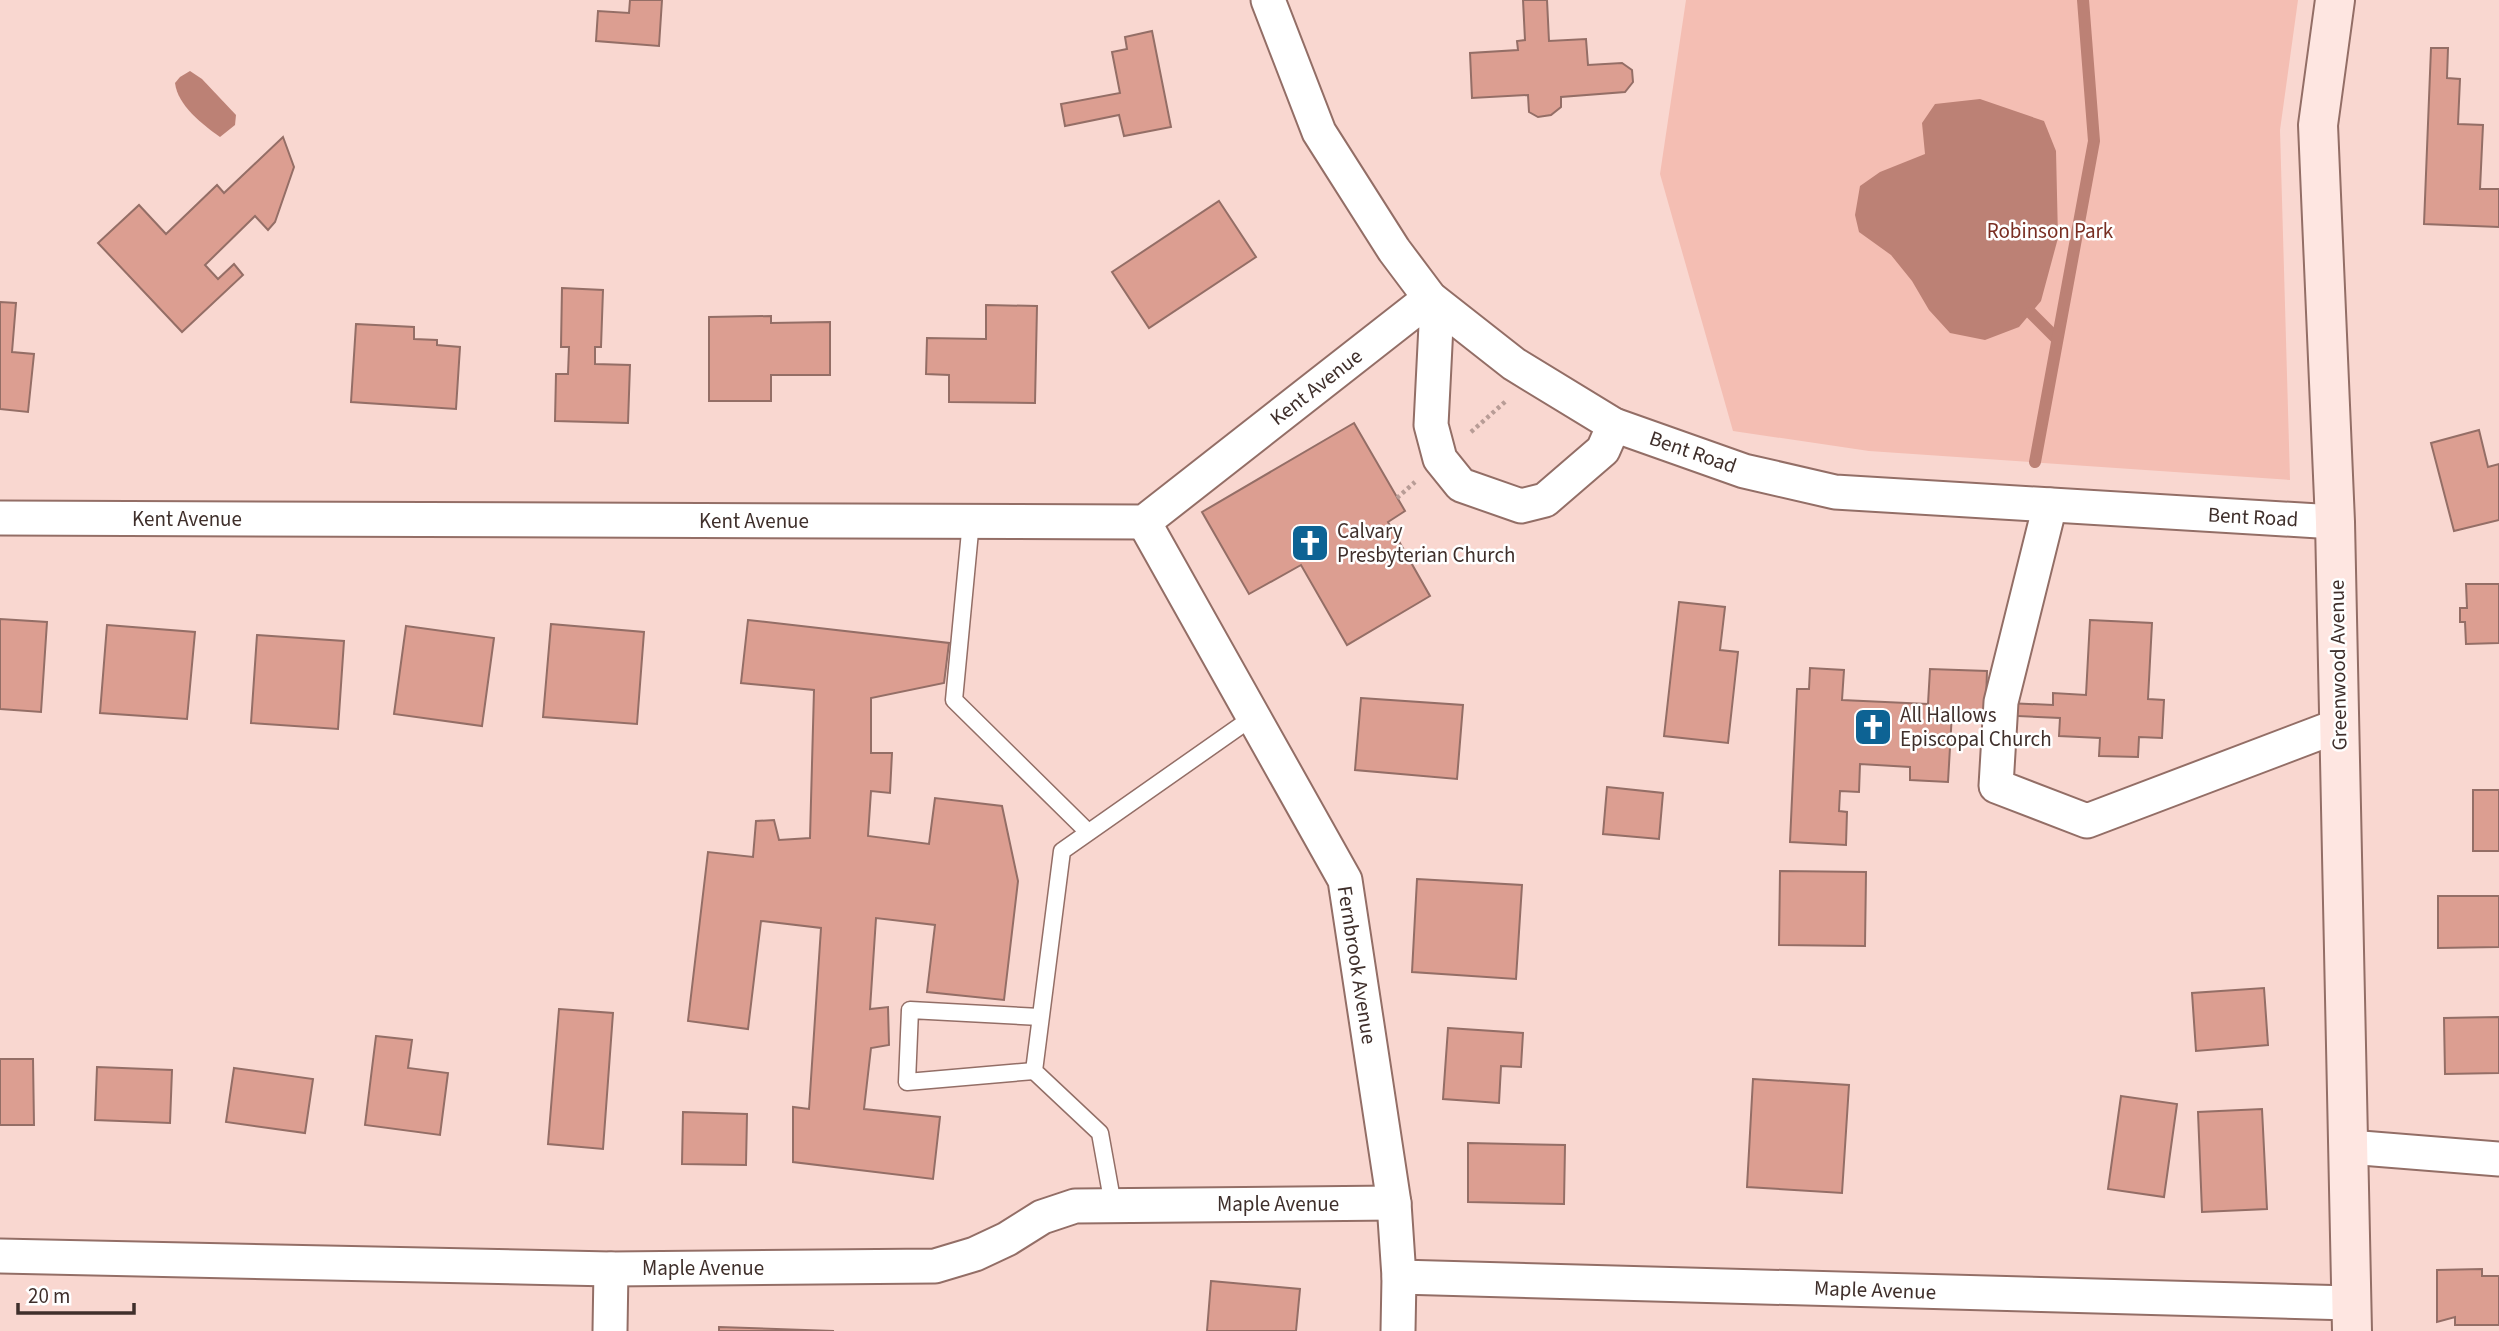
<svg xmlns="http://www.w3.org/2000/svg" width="2499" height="1331" font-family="'Source Sans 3',sans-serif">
<rect width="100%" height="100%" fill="#f9d7d0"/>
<polygon fill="#f4beb3" points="1686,0 2298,0 2280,130 2290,480 1869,451 1733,431 1660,174"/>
<g fill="#bc8175">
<path d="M190 71 202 79 236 115 235 125 220 137C202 124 178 106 175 83L180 77Z"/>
<polygon points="1980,99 2044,121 2056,151 2058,238 2041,301 2019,327 1985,340 1950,333 1929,310 1912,281 1891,255 1859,232 1855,215 1860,186 1880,172 1925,154 1922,123 1935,104"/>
</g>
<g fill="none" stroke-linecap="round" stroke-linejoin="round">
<g stroke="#bc8175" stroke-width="12">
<polyline points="2031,313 2057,339"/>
<polyline points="2035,462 2094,141 2083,0"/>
</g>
</g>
<g fill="#dc9e91" stroke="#946e66" stroke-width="2">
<polygon points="630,0 662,0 659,46 596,41 598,11 629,13"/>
<polygon points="1523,0 1547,0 1549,41 1586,39 1588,65 1622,63 1632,70 1633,82 1625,92 1561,97 1561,107 1551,115 1538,117 1529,112 1528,95 1472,98 1470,53 1518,50 1517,41 1525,40"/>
<polygon points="1152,31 1171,127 1124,136 1119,115 1065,126 1061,104 1120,93 1112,52 1127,49 1125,37"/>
<polygon points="2431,48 2448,48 2447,78 2460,79 2458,124 2483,125 2480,189 2499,189 2499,227 2424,224"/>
<polygon points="283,137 294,167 275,222 268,230 255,216 205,265 218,279 234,264 243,275 182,332 98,243 139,205 166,234 217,185 224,193"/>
<polygon points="1219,201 1256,257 1149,328 1112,272"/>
<polygon points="562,288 603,290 601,347 595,347 595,364 630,365 628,423 555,421 556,374 568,374 569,347 561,347"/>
<polygon points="0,302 16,303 12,352 34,354 28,412 0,409"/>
<polygon points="986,305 1037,306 1035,403 949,402 949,375 926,374 927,338 986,339"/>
<polygon points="771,316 771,323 830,322 830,375 771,375 771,401 709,401 709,317"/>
<polygon points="356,324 414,327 414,339 437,340 437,345 460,347 456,409 351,402"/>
<polygon points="1354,423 1405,511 1388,522 1430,596 1347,645 1301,565 1249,594 1202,512"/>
<polygon points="2479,430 2488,467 2499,464 2499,520 2454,531 2431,443"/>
<polygon points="2466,584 2499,584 2499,643 2466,644 2465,622 2460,622 2460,608 2467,608"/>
<polygon points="1679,602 1725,607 1720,650 1738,652 1728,743 1664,736"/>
<polygon points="0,619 47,622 41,712 0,709"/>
<polygon points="748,620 949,643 944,683 871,698 871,753 892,753 890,793 871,791 868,836 929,844 935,798 1002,806 1018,881 1004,1000 927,992 935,925 876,918 870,1009 888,1007 889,1045 871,1048 864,1109 940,1117 933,1179 793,1162 793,1107 809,1109 821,928 761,921 748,1029 688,1021 708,852 753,857 756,821 774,820 779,840 810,838 814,690 741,683"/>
<polygon points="2090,620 2152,623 2148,699 2164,700 2162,738 2139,737 2138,757 2099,756 2100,738 2059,736 2060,718 1952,713 1948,782 1910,780 1910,767 1860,764 1859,792 1840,791 1839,811 1847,812 1846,845 1790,842 1797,689 1809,689 1810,668 1844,670 1842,700 1928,704 1930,669 1987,671 1986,702 2053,705 2053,693 2086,695"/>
<polygon points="551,624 644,632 637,724 543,717"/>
<polygon points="107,625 195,632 187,719 100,713"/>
<polygon points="406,626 494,638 482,726 394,714"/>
<polygon points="257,635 344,641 338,729 251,723"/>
<polygon points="1361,698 1463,705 1457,779 1355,770"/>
<polygon points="1607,787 1663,793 1659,839 1603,834"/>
<rect x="2473" y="790" width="26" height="61"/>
<polygon points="1780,871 1866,872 1865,946 1779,945"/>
<polygon points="1417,879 1522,885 1516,979 1412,972"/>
<polygon points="2438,896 2499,896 2499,947 2438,948"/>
<polygon points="2264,988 2268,1045 2196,1051 2192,993"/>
<polygon points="559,1009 613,1013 603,1149 548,1144"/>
<polygon points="2499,1017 2499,1073 2445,1074 2444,1018"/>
<polygon points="1448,1028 1523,1033 1521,1067 1501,1066 1499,1103 1443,1099"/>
<polygon points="376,1036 412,1040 408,1068 448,1073 440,1135 365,1125"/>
<polygon points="0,1059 33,1059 34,1125 0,1125"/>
<polygon points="97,1067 172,1070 170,1123 95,1120"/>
<polygon points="234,1068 313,1079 305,1133 226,1122"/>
<polygon points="1753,1079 1849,1085 1842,1193 1747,1187"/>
<polygon points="2121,1096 2177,1104 2164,1197 2108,1189"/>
<polygon points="2262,1109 2267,1209 2202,1212 2198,1112"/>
<polygon points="683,1112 747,1114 746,1165 682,1164"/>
<polygon points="1468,1143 1565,1145 1564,1204 1468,1202"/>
<polygon points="2482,1269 2482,1276 2499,1276 2499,1325 2455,1325 2455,1317 2437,1322 2437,1270"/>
<polygon points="1211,1281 1300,1289 1296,1331 1207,1331"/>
<polygon points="719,1327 834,1331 719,1331"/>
</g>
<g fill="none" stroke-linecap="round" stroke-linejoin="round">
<defs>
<g id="service">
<polyline points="971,521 954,700 1088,832"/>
<polyline points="1034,1071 907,1082 910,1010 1040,1017"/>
<polyline points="1113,1205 1100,1133 1034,1071 1062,851 1253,717"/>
</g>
<g id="minor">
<polyline points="1268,0 1319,132 1394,250 1430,298 1514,364 1614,425 1744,471 1835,492 2335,522"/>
<polyline points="2050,505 2001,702 1996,786 2087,821 2340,725"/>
<polyline points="0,518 1144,522 1430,298 1436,325 1431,425 1440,459 1461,485 1521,506 1545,500 1603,450 1614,425"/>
<polyline points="1144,522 1345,880 1394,1203 1399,1277 1398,1331"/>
<polyline points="2349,1147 2499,1159"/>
<polyline points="0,1256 611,1269 935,1266 975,1254 1007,1239 1042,1217 1075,1206 1394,1203"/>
<polyline points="1399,1277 2351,1303"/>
<polyline points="610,1331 611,1269"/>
</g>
<polyline id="secondary" points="2335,0 2318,125 2335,522 2352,1331"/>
</defs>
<use href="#service" stroke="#936e66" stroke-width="19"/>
<use href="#minor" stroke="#936e66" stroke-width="37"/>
<use href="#secondary" stroke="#936e66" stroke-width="42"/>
<g stroke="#b89c96" stroke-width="4.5" stroke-dasharray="3.5 3.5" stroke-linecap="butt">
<polyline points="1471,432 1506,401"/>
<polyline points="1397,498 1415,482"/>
</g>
<use href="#service" stroke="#fff" stroke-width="16"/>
<use href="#minor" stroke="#fff" stroke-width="33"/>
<use href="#secondary" stroke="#fee6e1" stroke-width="38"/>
</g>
<defs>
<symbol id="church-square" viewBox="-11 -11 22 22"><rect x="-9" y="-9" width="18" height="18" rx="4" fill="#0d6394" stroke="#fff"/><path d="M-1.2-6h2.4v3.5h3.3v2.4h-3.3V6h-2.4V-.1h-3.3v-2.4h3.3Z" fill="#fff"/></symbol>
</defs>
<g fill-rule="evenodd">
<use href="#church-square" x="1288" y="521" width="44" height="44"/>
<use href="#church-square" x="1851" y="705" width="44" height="44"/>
</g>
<g text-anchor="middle" stroke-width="5" stroke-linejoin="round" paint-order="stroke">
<g font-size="21" fill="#792e22" stroke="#fff">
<text x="2050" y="238">Robinson Park</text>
</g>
<g font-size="21" fill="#3f2f2b" stroke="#fff">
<text transform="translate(1316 387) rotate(-38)" y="7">Kent Avenue</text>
<text transform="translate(1693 452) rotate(19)" y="7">Bent Road</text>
<text transform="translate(2253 517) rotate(3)" y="7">Bent Road</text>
<text x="187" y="526">Kent Avenue</text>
<text x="754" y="528">Kent Avenue</text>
<text transform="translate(2338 665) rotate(-91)" y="7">Greenwood Avenue</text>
<text transform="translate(1357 965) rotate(81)" y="7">Fernbrook Avenue</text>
<text x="1278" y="1211">Maple Avenue</text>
<text x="703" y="1275">Maple Avenue</text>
<text transform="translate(1875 1290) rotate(2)" y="7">Maple Avenue</text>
</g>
<g font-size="21" fill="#3f2f2b" stroke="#fff" text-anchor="start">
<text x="1337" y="538">Calvary<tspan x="1337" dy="24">Presbyterian Church</tspan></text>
<text x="1900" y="722">All Hallows<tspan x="1900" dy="24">Episcopal Church</tspan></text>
</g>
</g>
<path d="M18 1303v10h116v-10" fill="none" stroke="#3f2f2b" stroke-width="3.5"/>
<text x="28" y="1303" font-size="21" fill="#3f2f2b" stroke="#ffffff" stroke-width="5" paint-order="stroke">20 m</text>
</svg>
